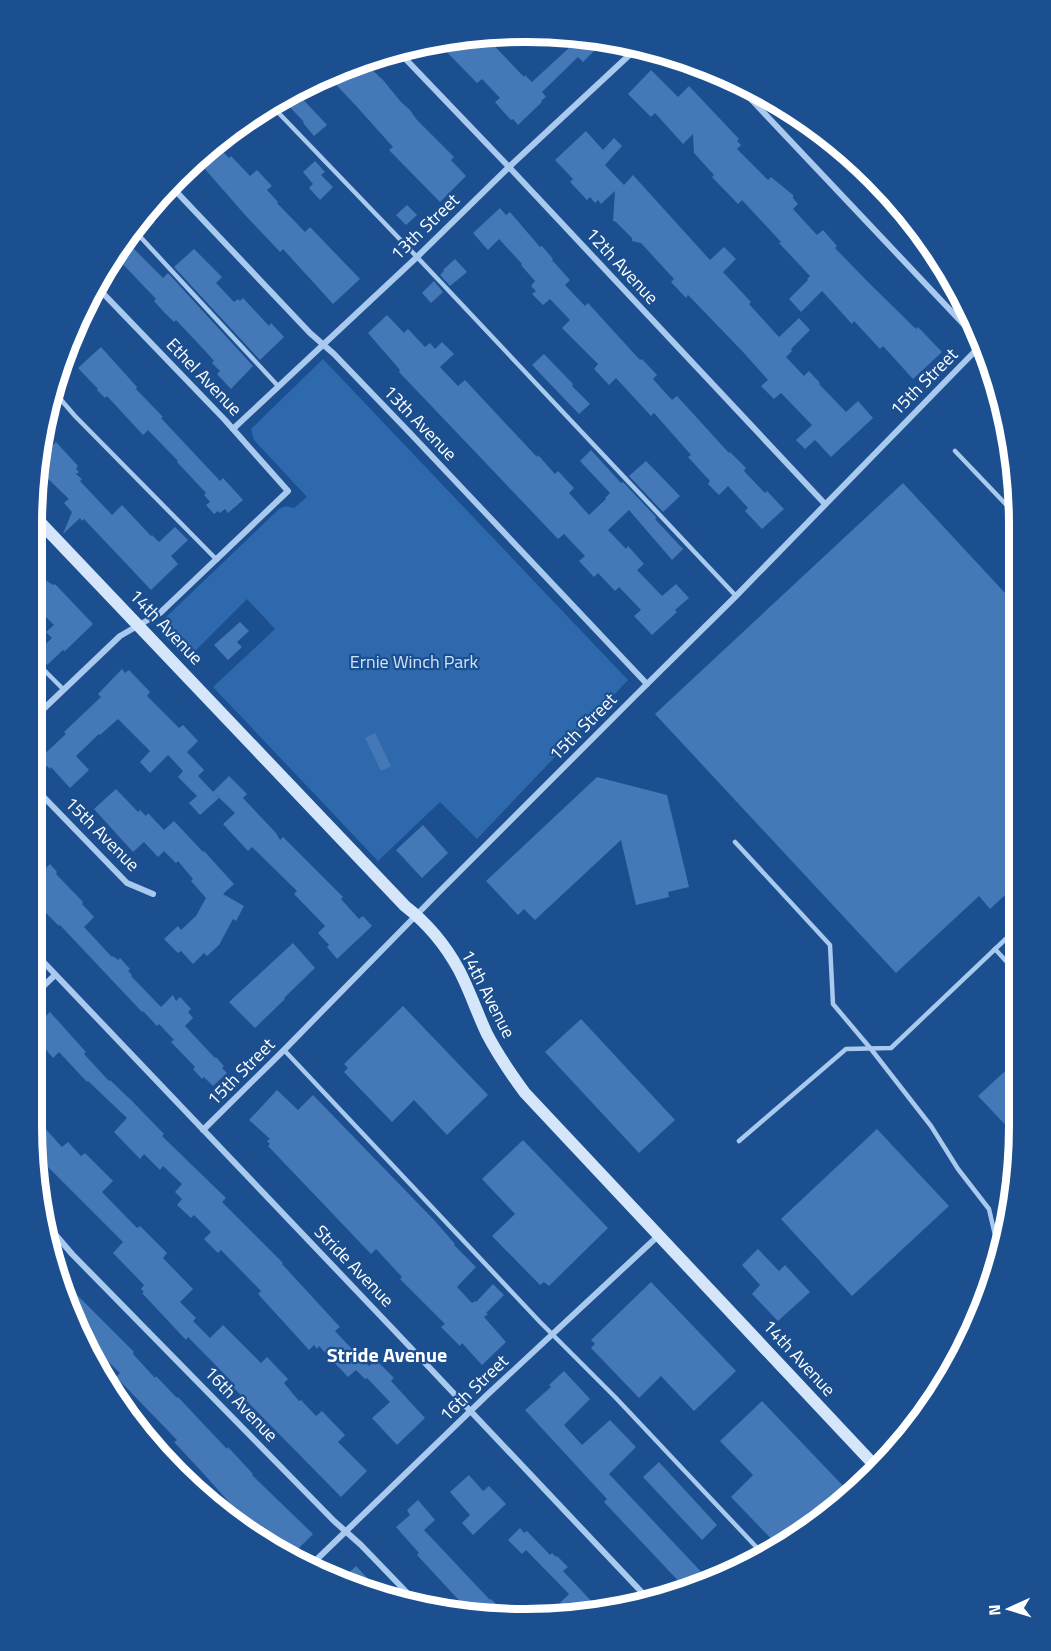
<svg xmlns="http://www.w3.org/2000/svg" width="1051" height="1651" font-family="'Titillium Web',sans-serif">
<rect width="100%" height="100%" fill="#1b4f8f"/>
<polygon fill="#2e69ad" points="323,359 628,680 477,839 440,802 378,861 213,687 275,629 247,599 187,659 163,635 160,627 163,620 279,509 286,506 294,508 307,497 254,440 251,429"/>
<g fill="#4478b7">
<polygon points="483,34 524,77 525,75 532,82 571,46 560,35 592,36 600,45 583,62 578,57 542,92 546,97 541,101 542,102 518,125 513,119 511,120 500,108 495,102 500,98 482,79 477,83 437,42"/>
<polygon points="361,62 365,66 367,65 383,80 401,102 410,110 417,120 454,157 451,160 466,176 440,202 389,150 393,147 358,108 327,75"/>
<polygon points="651,70 678,97 689,86 739,139 737,141 741,145 737,149 768,180 771,177 793,195 793,198 798,204 793,209 817,235 823,230 837,246 835,248 868,282 916,329 918,327 942,352 913,379 883,346 880,349 854,321 852,324 822,291 801,312 789,299 808,280 807,279 810,276 779,243 781,242 742,200 738,204 712,177 714,175 694,153 693,134 683,144 655,113 651,117 628,94"/>
<polygon points="298,94 327,125 314,136 303,123 304,122 287,104"/>
<polygon points="586,131 603,150 614,138 622,146 605,165 624,185 633,175 710,260 724,247 736,259 723,272 751,302 749,304 779,337 799,318 810,330 791,349 792,351 786,357 804,376 809,371 820,383 819,384 846,412 858,401 873,418 831,457 815,440 805,449 796,440 812,425 781,393 774,399 761,386 768,380 744,353 688,295 686,298 671,282 674,279 641,243 632,241 632,238 616,222 613,221 615,191 601,204 598,200 595,203 590,197 587,200 570,182 573,179 555,160"/>
<polygon points="215,143 229,158 231,156 250,176 257,170 272,186 267,190 278,202 277,203 305,232 310,227 360,279 333,304 283,249 280,252 246,216 197,160"/>
<polygon points="315,161 325,172 321,175 333,187 320,200 309,188 313,184 303,172"/>
<polygon points="407,205 417,215 406,225 396,215"/>
<polygon points="149,207 158,217 154,220 155,222 143,233 136,226"/>
<polygon points="500,208 506,215 510,212 540,247 542,246 553,259 552,260 570,280 565,285 585,306 588,303 640,360 642,359 657,375 653,379 672,400 677,396 729,453 730,452 746,468 744,471 765,493 767,491 784,509 762,529 745,511 748,508 728,486 719,495 708,484 710,481 688,457 691,455 654,413 651,416 616,378 609,385 594,369 598,364 562,328 570,320 550,299 543,305 532,294 536,291 531,286 535,281 521,265 522,264 499,239 488,250 473,233"/>
<polygon points="131,234 136,239 130,245 163,278 168,273 253,366 231,389 217,374 220,371 212,363 214,361 208,354 176,320 174,322 162,310 154,301 156,299 116,257"/>
<polygon points="194,249 222,277 216,283 234,302 238,299 240,301 243,298 269,326 271,323 284,337 260,360 174,267"/>
<polygon points="455,259 467,272 450,286 440,275 444,271 443,270"/>
<polygon points="434,281 443,292 431,303 422,293"/>
<polygon points="387,315 404,333 408,329 425,347 430,343 435,349 442,342 454,354 440,367 458,386 465,380 537,457 538,455 555,474 558,471 574,488 569,493 589,515 606,499 605,498 610,493 580,461 591,450 621,483 623,482 657,518 655,519 683,549 672,560 629,510 608,530 626,549 628,546 644,564 637,570 662,596 676,584 689,598 675,610 677,612 652,635 634,616 641,610 619,587 615,591 598,573 594,577 579,561 585,556 564,534 558,539 399,372 400,370 368,333"/>
<polygon points="101,347 137,387 136,389 163,417 161,418 220,481 223,478 243,500 228,513 225,509 220,513 218,511 214,514 206,505 210,502 204,495 206,493 177,462 178,461 148,430 143,435 107,396 105,398 97,390 98,389 78,368"/>
<polygon points="544,354 573,384 572,386 590,404 579,414 532,365"/>
<polygon points="43,437 52,446 56,442 78,466 76,469 79,472 76,474 82,479 80,481 112,515 122,505 151,536 152,535 159,542 175,527 188,540 171,556 178,564 151,590 84,519 82,521 80,518 63,534 72,512 64,503 69,499 43,474 41,476 36,471 36,461"/>
<polygon points="646,461 680,496 663,512 629,476"/>
<polygon points="903,483 1018,607 1017,884 990,909 979,896 896,973 655,714"/>
<polygon points="35,568 47,581 53,585 55,584 93,624 65,651 63,650 47,665 35,654 52,638 46,632 54,625 35,606"/>
<polygon points="240,622 249,631 237,642 242,647 228,660 214,645"/>
<polygon points="122,669 125,673 129,670 150,692 147,696 179,728 183,725 198,741 187,752 204,770 198,776 219,798 200,815 189,803 197,796 178,777 183,771 168,755 150,773 140,762 150,751 118,719 100,735 99,734 76,756 89,770 70,788 51,767 50,769 47,766 46,767 39,759 66,734 64,732 101,697 98,694"/>
<polygon points="375,733 391,766 381,771 365,738"/>
<polygon points="229,776 247,794 243,798 276,833 280,840 283,837 343,897 341,899 359,919 363,916 372,926 337,959 327,947 329,945 318,933 325,926 294,894 297,891 252,847 248,851 223,824 235,813 213,792"/>
<polygon points="597,777 667,795 689,887 668,892 669,897 636,905 621,840 535,920 524,909 518,915 486,881"/>
<polygon points="116,789 138,812 140,810 146,816 148,813 164,830 174,821 203,852 204,851 234,884 223,894 244,906 236,921 233,919 219,945 207,956 204,953 193,964 181,951 178,953 164,939 178,926 181,930 196,916 206,898 191,881 193,879 178,861 176,863 164,851 158,857 144,842 133,852 94,809"/>
<polygon points="423,825 448,853 422,878 396,850"/>
<polygon points="33,862 42,872 50,864 57,872 56,874 83,902 82,904 94,917 84,927 112,957 113,956 118,960 120,958 130,969 128,971 132,975 131,976 161,1007 173,995 176,1001 180,997 191,1009 188,1012 193,1018 185,1026 215,1058 216,1057 224,1066 222,1068 227,1073 213,1086 204,1077 202,1079 193,1069 195,1067 171,1042 174,1040 159,1024 157,1026 143,1011 142,1012 60,925 59,926 33,900"/>
<polygon points="293,943 315,968 284,998 285,999 255,1028 229,1002"/>
<polygon points="403,1006 488,1095 447,1135 414,1100 392,1122 344,1072 348,1068 344,1064"/>
<polygon points="50,1012 86,1052 84,1054 109,1081 110,1080 132,1101 164,1134 162,1136 226,1198 222,1202 283,1263 282,1264 340,1327 335,1331 353,1350 354,1349 369,1366 376,1360 394,1378 391,1381 425,1418 397,1445 372,1418 390,1402 367,1378 365,1379 356,1370 348,1377 319,1346 317,1349 314,1345 309,1350 258,1294 261,1291 221,1250 218,1253 204,1239 211,1232 194,1215 191,1218 177,1205 182,1199 175,1192 182,1184 163,1166 160,1170 144,1154 140,1159 114,1132 127,1118 88,1081 87,1082 59,1052 53,1058 41,1044 43,1042 37,1035 40,1031 35,1026"/>
<polygon points="581,1019 675,1120 639,1153 545,1052"/>
<polygon points="1016,1061 1016,1136 978,1096"/>
<polygon points="277,1090 298,1110 313,1095 435,1221 455,1244 454,1245 476,1267 457,1287 472,1303 475,1301 476,1302 493,1284 504,1295 486,1313 488,1314 484,1317 506,1342 482,1365 462,1343 460,1346 441,1327 445,1324 400,1279 402,1277 376,1249 371,1254 268,1146 270,1144 267,1141 270,1139 249,1120"/>
<polygon points="32,1114 62,1147 68,1142 81,1156 85,1153 113,1181 102,1192 137,1228 140,1226 167,1253 163,1258 193,1289 180,1302 196,1318 193,1321 210,1338 223,1325 261,1363 267,1357 288,1379 284,1383 299,1401 301,1400 316,1416 322,1411 345,1435 338,1442 367,1471 341,1497 233,1387 235,1385 188,1337 186,1340 142,1293 144,1292 141,1289 144,1285 113,1253 123,1242 36,1155 32,1125"/>
<polygon points="877,1129 949,1206 852,1296 781,1219"/>
<polygon points="523,1140 608,1228 549,1286 544,1282 540,1285 492,1236 515,1214 482,1179"/>
<polygon points="758,1249 779,1271 785,1265 810,1292 778,1321 752,1294 760,1285 742,1265"/>
<polygon points="56,1274 134,1352 133,1354 155,1378 156,1376 177,1398 178,1397 227,1449 228,1447 253,1474 252,1475 313,1534 293,1554 255,1533 234,1512 236,1510 202,1472 174,1442 177,1440 116,1377 120,1373 95,1349 93,1350 88,1345 58,1284"/>
<polygon points="651,1282 736,1371 694,1411 661,1376 639,1398 591,1348 595,1344 591,1340"/>
<polygon points="564,1371 590,1399 564,1425 582,1445 610,1420 636,1447 609,1474 707,1578 685,1588 604,1502 607,1499 525,1410 551,1387 549,1385"/>
<polygon points="762,1401 847,1490 797,1538 778,1546 731,1497 753,1475 720,1441"/>
<polygon points="659,1462 717,1525 702,1540 643,1477"/>
<polygon points="469,1475 483,1491 489,1486 506,1504 473,1535 462,1523 470,1515 450,1492"/>
<polygon points="418,1500 435,1520 424,1530 490,1600 491,1599 509,1617 468,1610 417,1555 419,1553 396,1527 410,1515 407,1510"/>
<polygon points="520,1528 524,1533 527,1531 550,1555 552,1553 556,1557 557,1556 568,1567 563,1571 595,1605 589,1611 569,1614 560,1603 569,1594 526,1550 522,1554 508,1540"/>
<polygon points="356,1566 384,1596 366,1593 341,1580"/>
</g>
<g fill="none" stroke-linecap="round" stroke-linejoin="round">
<g stroke="#a9c9ee" stroke-width="4.5">
<polyline points="271,105 417,257 736,596"/>
<polyline points="134,230 278,386"/>
<polyline points="56,394 75,416 217,560"/>
<polyline points="955,451 1018,517"/>
<polyline points="34,660 64,690"/>
<polyline points="735,842 830,945 833,1004 871,1049 931,1126 958,1169 989,1209 995,1235 992,1274 982,1295 986,1299"/>
<polyline points="995,949 1016,972"/>
<polyline points="284,1050 540,1322 615,1397 762,1553"/>
<polyline points="739,1141 846,1049 891,1048 1012,933 1017,918"/>
</g>
<g stroke="#a9c9ee" stroke-width="6">
<polyline points="396,49 509,167 825,504"/>
<polyline points="732,79 969,330 974,329 978,332"/>
<polyline points="170,185 310,333 334,354 409,432 647,684"/>
<polyline points="233,429 417,257 509,167 638,47"/>
<polyline points="34,718 120,636 160,613 288,491 225,420 96,286"/>
<polyline points="34,787 127,883 153,894"/>
<polyline points="33,951 392,1328 652,1603"/>
<polyline points="32,997 55,975"/>
<polyline points="203,1130 284,1050 436,895 636,695 736,596 982,344"/>
<polyline points="48,1226 72,1254 334,1521 361,1545 415,1601"/>
<polyline points="312,1564 487,1395 658,1236"/>
</g>
<path stroke="#d6e6fa" stroke-width="12" d="M35 517 405 906C427 923 446 946 459 970 470 991 477 1013 487 1034 498 1055 511 1074 525 1093L877 1468"/>
</g>
<g text-anchor="middle" stroke-width="4.5" stroke-linejoin="round" paint-order="stroke">
<g font-size="18" fill="#fff" stroke="#1b4f8f">
<text transform="translate(425 227) rotate(-44)" y="6">13th Street</text>
<text transform="translate(622 266) rotate(47)" y="6">12th Avenue</text>
<text transform="translate(204 377) rotate(46)" y="6">Ethel Avenue</text>
<text transform="translate(924 382) rotate(-45)" y="6">15th Street</text>
<text transform="translate(420 423) rotate(46)" y="6">13th Avenue</text>
<text transform="translate(166 627) rotate(46)" y="6">14th Avenue</text>
<text transform="translate(583 727) rotate(-45)" y="6">15th Street</text>
<text transform="translate(102 834) rotate(45)" y="6">15th Avenue</text>
<text transform="translate(488 994) rotate(63)" y="6">14th Avenue</text>
<text transform="translate(241 1072) rotate(-45)" y="6">15th Street</text>
<text transform="translate(354 1266) rotate(46)" y="6">Stride Avenue</text>
<text transform="translate(799 1358) rotate(47)" y="6">14th Avenue</text>
<text transform="translate(474 1388) rotate(-44)" y="6">16th Street</text>
<text transform="translate(241 1404) rotate(46)" y="6">16th Avenue</text>
</g>
<g font-size="18" fill="#cfe3fa" stroke="#1b4f8f">
<text x="414" y="668">Ernie Winch Park</text>
</g>
<g font-size="20" font-weight="bold" fill="#fff" stroke="#1b4f8f">
<text x="387" y="1362">Stride Avenue</text>
</g>
</g>
<path d="M0 0H1051V1651H0ZM525 42H526A483 483 0 0 1 1009 525V1126A483 483 0 0 1 526 1609H525A483 483 0 0 1 42 1126V525A483 483 0 0 1 525 42Z" fill="#1b4f8f" fill-rule="evenodd"/>
<path fill="none" stroke="#fff" stroke-width="8" d="M525 42H526A483 483 0 0 1 1009 525V1126A483 483 0 0 1 526 1609H525A483 483 0 0 1 42 1126V525A483 483 0 0 1 525 42Z"/>
<g transform="translate(1009 1609) rotate(266)" stroke="#1b4f8f" stroke-width="4.5" paint-order="stroke">
<path d="M0-4.5L10 22L0 15L-10 22Z" fill="#ffffff"/>
<text y="-9" font-size="16" font-weight="bold" text-anchor="middle" fill="#ffffff">N</text>
</g>
</svg>
